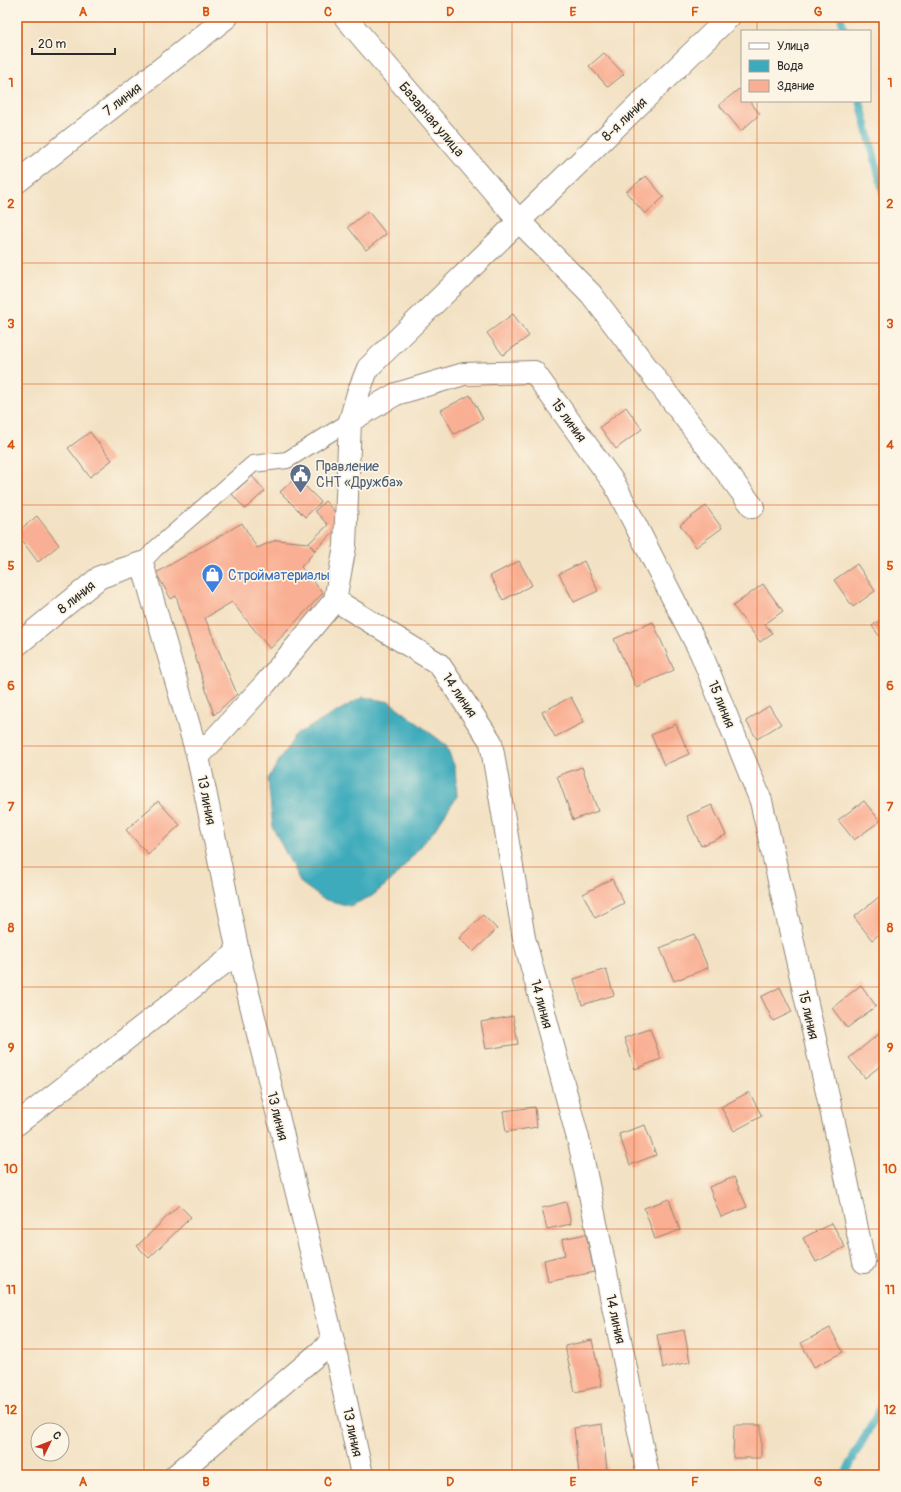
<svg xmlns="http://www.w3.org/2000/svg" width="901" height="1492" font-family="Pangolin,sans-serif">
<rect width="100%" height="100%" fill="#fcf5e5"/>
<filter id="ink" filterUnits="userSpaceOnUse"><feTurbulence type="fractalNoise" baseFrequency=".025" numOctaves="2"/><feDisplacementMap in="SourceGraphic" scale="8" xChannelSelector="R" yChannelSelector="G"/><feConvolveMatrix kernelMatrix="1 2 1 2 8 2 1 2 1" color-interpolation-filters="sRGB"/></filter>
<filter id="wash" filterUnits="userSpaceOnUse"><feTurbulence type="fractalNoise" baseFrequency=".012" numOctaves="4" result="noise"/><feDisplacementMap in="SourceGraphic" scale="16" xChannelSelector="R" yChannelSelector="G"/><feGaussianBlur stdDeviation="0.9" result="paint"/><feColorMatrix in="noise" values="0 0 0 0 0 0 0 0 0 0 0 0 0 0 0 0 0 1.4 0 .05"/><feComposite in="paint" operator="in"/></filter>
<g filter="url(#wash)">
<rect width="100%" height="100%" fill="#f3e1c3"/>
<polygon fill="#3dabbc" stroke="#346b74" points="363,697 390,702 446,745 455,768 457,796 433,832 394,878 372,896 350,906 323,899 301,883 273,828 268,779 294,736"/>
<g fill="none" stroke-linecap="round" stroke-linejoin="round">
<g stroke="#3dabbc" stroke-width="8">
<polyline points="841,17 844,31"/>
<polyline points="860,101 884,195"/>
<polyline points="845,1475 854,1456 884,1402"/>
</g>
</g>
<g id="blocks">
<g fill="#f9af93">
<polygon points="604,53 624,74 608,87 589,66"/>
<polygon points="739,89 742,93 742,101 749,101 760,114 741,131 719,105"/>
<polygon points="646,176 664,197 645,214 626,192"/>
<polygon points="368,211 386,234 366,250 348,227"/>
<polygon points="513,314 529,336 503,355 487,333"/>
<polygon points="470,395 483,419 454,434 441,410"/>
<polygon points="626,407 642,429 616,449 600,427"/>
<polygon points="90,432 112,460 90,477 68,448"/>
<polygon points="252,476 265,491 245,509 232,494"/>
<polygon points="296,477 321,502 305,517 280,492"/>
<polygon points="325,501 344,522 315,550 310,545 315,551 301,567 323,593 270,649 232,602 205,618 237,694 214,715 176,596 171,599 156,573 242,523 257,548 276,540 309,543 328,525 315,511"/>
<polygon points="706,506 722,528 696,547 680,525"/>
<polygon points="37,516 59,545 38,562 17,534 17,532"/>
<polygon points="519,561 532,585 503,600 490,576"/>
<polygon points="584,561 598,591 574,602 559,574"/>
<polygon points="857,564 875,591 853,607 834,580"/>
<polygon points="763,584 783,611 765,624 772,633 760,642 733,606"/>
<polygon points="884,617 884,642 872,626"/>
<polygon points="653,622 674,670 636,687 614,639"/>
<polygon points="571,697 584,722 555,737 542,712"/>
<polygon points="769,706 781,724 757,739 746,721"/>
<polygon points="676,724 689,754 664,765 651,735"/>
<polygon points="582,767 598,811 573,820 557,776"/>
<polygon points="158,801 180,825 148,854 126,830"/>
<polygon points="864,801 880,821 854,840 838,820"/>
<polygon points="712,805 726,835 701,846 687,816"/>
<polygon points="612,879 624,903 595,918 583,894"/>
<polygon points="884,893 884,930 872,940 854,917"/>
<polygon points="483,915 497,929 473,952 459,938"/>
<polygon points="694,934 708,968 674,981 660,948"/>
<polygon points="606,969 614,995 582,1005 574,979"/>
<polygon points="861,985 876,1006 847,1028 832,1008"/>
<polygon points="780,987 792,1012 773,1021 761,997"/>
<polygon points="513,1016 518,1044 486,1049 481,1022"/>
<polygon points="650,1029 661,1059 635,1069 624,1038"/>
<polygon points="884,1030 884,1063 865,1078 849,1058"/>
<polygon points="749,1092 762,1116 734,1131 721,1107"/>
<polygon points="535,1107 537,1127 506,1132 503,1111"/>
<polygon points="645,1125 656,1155 630,1165 619,1134"/>
<polygon points="734,1177 747,1207 721,1217 709,1187"/>
<polygon points="669,1199 680,1230 655,1239 644,1208"/>
<polygon points="566,1202 571,1224 547,1229 542,1208"/>
<polygon points="179,1205 191,1217 149,1258 137,1246"/>
<polygon points="832,1223 845,1247 816,1262 803,1238"/>
<polygon points="586,1234 594,1272 548,1282 544,1260 565,1255 562,1239"/>
<polygon points="830,1328 843,1352 814,1367 801,1343"/>
<polygon points="684,1330 690,1362 663,1368 657,1335"/>
<polygon points="592,1340 602,1386 575,1392 565,1346"/>
<polygon points="602,1424 607,1471 579,1474 574,1428"/>
<polygon points="734,1425 761,1425 761,1458 733,1458"/>
</g>
</g>
</g>
<g filter="url(#ink)">
<use href="#blocks" fill-opacity="0" stroke="#8f8677" stroke-width="1"/>
<g fill="none" stroke-linecap="round" stroke-linejoin="round">
<defs>
<polyline id="service" points="142,563 155,549 253,464 287,460 350,421"/>
<g id="minor">
<polyline points="345,17 519,221 591,294 753,507"/>
<polyline points="17,182 227,17"/>
<polyline points="350,421 396,394 464,374 534,372 614,483 701,653 761,801 844,1167 864,1262"/>
<polyline points="335,600 439,664 491,742 524,938 580,1146 648,1475"/>
<polyline points="17,645 100,577 142,563 198,757 238,952 333,1341 362,1475"/>
<polyline points="198,757 265,684 335,600 345,546 350,421 358,393 368,368 729,17"/>
<polyline points="17,1124 238,952"/>
<polyline points="176,1475 333,1341"/>
</g>
</defs>
<use href="#service" stroke="#8f8677" stroke-width="18"/>
<use href="#minor" stroke="#8f8677" stroke-width="24"/>
<use href="#service" stroke="#fff" stroke-width="16"/>
<use href="#minor" stroke="#fff" stroke-width="22"/>
</g>
</g>
<path fill="none" stroke="#d5540f" stroke-width="1" stroke-opacity="0.55" d="M144 17V1475M267 17V1475M389 17V1475M512 17V1475M634 17V1475M757 17V31M757 101V1475M17 143H884M17 263H884M17 384H884M17 505H884M17 625H884M17 746H884M17 867H884M17 987H884M17 1108H884M17 1229H884M17 1349H884"/>
<defs>
<symbol id="civic-pin" viewBox="-11 -11 22 30"><path d="M0 17L-7.5 6A9.5 9.5 0 1 1 7.5 6Z" fill="#5c6f8a" stroke="#fcf5e5"/><path d="M-.6-6.5H3V-4.5H.6V-3L4-1V1h2V6H-6V1h2V-1L-.6-3ZM-1.2 2.5V6h2.4V2.5Z" fill="#fff"/></symbol>
<symbol id="shop-pin" viewBox="-11 -11 22 30"><path d="M0 17L-7.5 6A9.5 9.5 0 1 1 7.5 6Z" fill="#3f7fe0" stroke="#fcf5e5"/><path d="M-5-2.5h2.3a2.7 3.5 0 0 1 5.4 0H5L5.5 6h-11ZM-1.5-2.5h3a1.5 2.3 0 0 0-3 0Z" fill="#fff"/></symbol>
</defs>
<g fill-rule="evenodd">
<use href="#civic-pin" x="288" y="462" width="25" height="34"/>
<use href="#shop-pin" x="200" y="562" width="25" height="34"/>
</g>
<g text-anchor="middle" stroke-width="3.5" stroke-linejoin="round" paint-order="stroke">
<g font-size="14" fill="#2b2b2b" stroke="#fcf5e5">
<text transform="translate(122 99) rotate(-38)" y="5">7 линия</text>
<text transform="translate(432 119) rotate(50)" y="5">Базарная улица</text>
<text transform="translate(624 119) rotate(-44)" y="5">8-я линия</text>
<text transform="translate(569 420) rotate(54)" y="5">15 линия</text>
<text transform="translate(76 597) rotate(-39)" y="5">8 линия</text>
<text transform="translate(460 695) rotate(56)" y="5">14 линия</text>
<text transform="translate(722 704) rotate(68)" y="5">15 линия</text>
<text transform="translate(207 800) rotate(79)" y="5">13 линия</text>
<text transform="translate(542 1004) rotate(75)" y="5">14 линия</text>
<text transform="translate(809 1015) rotate(77)" y="5">15 линия</text>
<text transform="translate(278 1116) rotate(76)" y="5">13 линия</text>
<text transform="translate(616 1319) rotate(78)" y="5">14 линия</text>
<text transform="translate(353 1432) rotate(78)" y="5">13 линия</text>
</g>
<g font-size="14" fill="#4e5e75" stroke="#fcf5e5" text-anchor="start">
<text x="316" y="471">Правление<tspan x="316" dy="16">СНТ «Дружба»</tspan></text>
</g>
<g font-size="14" fill="#366cbe" stroke="#fcf5e5" text-anchor="start">
<text x="228" y="580">Стройматериалы</text>
</g>
</g>
<rect width="901" height="1492" fill="none" stroke="#fcf5e5" stroke-width="44"/>
<rect x="741" y="30" width="130" height="72" fill="#fcf5e5" stroke="#a8a49b"/>
<rect x="749" y="43" width="20" height="6" fill="#ffffff" stroke="#a8a49b"/>
<text x="777" y="50" font-size="12" fill="#2b2b2b">Улица</text>
<rect x="749" y="60" width="20" height="12" fill="#3dabbc" stroke="#a8a49b"/>
<text x="777" y="70" font-size="12" fill="#2b2b2b">Вода</text>
<rect x="749" y="80" width="20" height="12" fill="#f9af93" stroke="#a8a49b"/>
<text x="777" y="90" font-size="12" fill="#2b2b2b">Здание</text>
<g transform="translate(50 1442) rotate(47)"><circle r="19" fill="#fcf5e5" stroke="#a8a49b"/>
<path d="M0-3L7 15L0 10L-7 15Z" fill="#c8321e"/>
<text y="-6" font-size="11" font-weight="bold" text-anchor="middle" fill="#2b2b2b">С</text>
</g>
<path d="M32 48v6h83v-6" fill="none" stroke="#2b2b2b" stroke-width="2"/>
<text x="38" y="48" font-size="12" fill="#2b2b2b" stroke="#fcf5e5" stroke-width="3" paint-order="stroke">20 m</text>
<rect x="22" y="22" width="857" height="1448" fill="none" stroke="#d5540f" stroke-width="1.5"/>
<g font-size="13" text-anchor="middle" font-weight="bold" fill="#d5540f">
<text x="83" y="16">A</text>
<text x="206" y="16">B</text>
<text x="328" y="16">C</text>
<text x="450" y="16">D</text>
<text x="573" y="16">E</text>
<text x="695" y="16">F</text>
<text x="818" y="16">G</text>
<text x="11" y="87">1</text>
<text x="890" y="87">1</text>
<text x="11" y="208">2</text>
<text x="890" y="208">2</text>
<text x="11" y="328">3</text>
<text x="890" y="328">3</text>
<text x="11" y="449">4</text>
<text x="890" y="449">4</text>
<text x="11" y="570">5</text>
<text x="890" y="570">5</text>
<text x="11" y="690">6</text>
<text x="890" y="690">6</text>
<text x="11" y="811">7</text>
<text x="890" y="811">7</text>
<text x="11" y="932">8</text>
<text x="890" y="932">8</text>
<text x="11" y="1052">9</text>
<text x="890" y="1052">9</text>
<text x="11" y="1173">10</text>
<text x="890" y="1173">10</text>
<text x="11" y="1294">11</text>
<text x="890" y="1294">11</text>
<text x="11" y="1414">12</text>
<text x="890" y="1414">12</text>
<text x="83" y="1486">A</text>
<text x="206" y="1486">B</text>
<text x="328" y="1486">C</text>
<text x="450" y="1486">D</text>
<text x="573" y="1486">E</text>
<text x="695" y="1486">F</text>
<text x="818" y="1486">G</text>
</g>
</svg>
